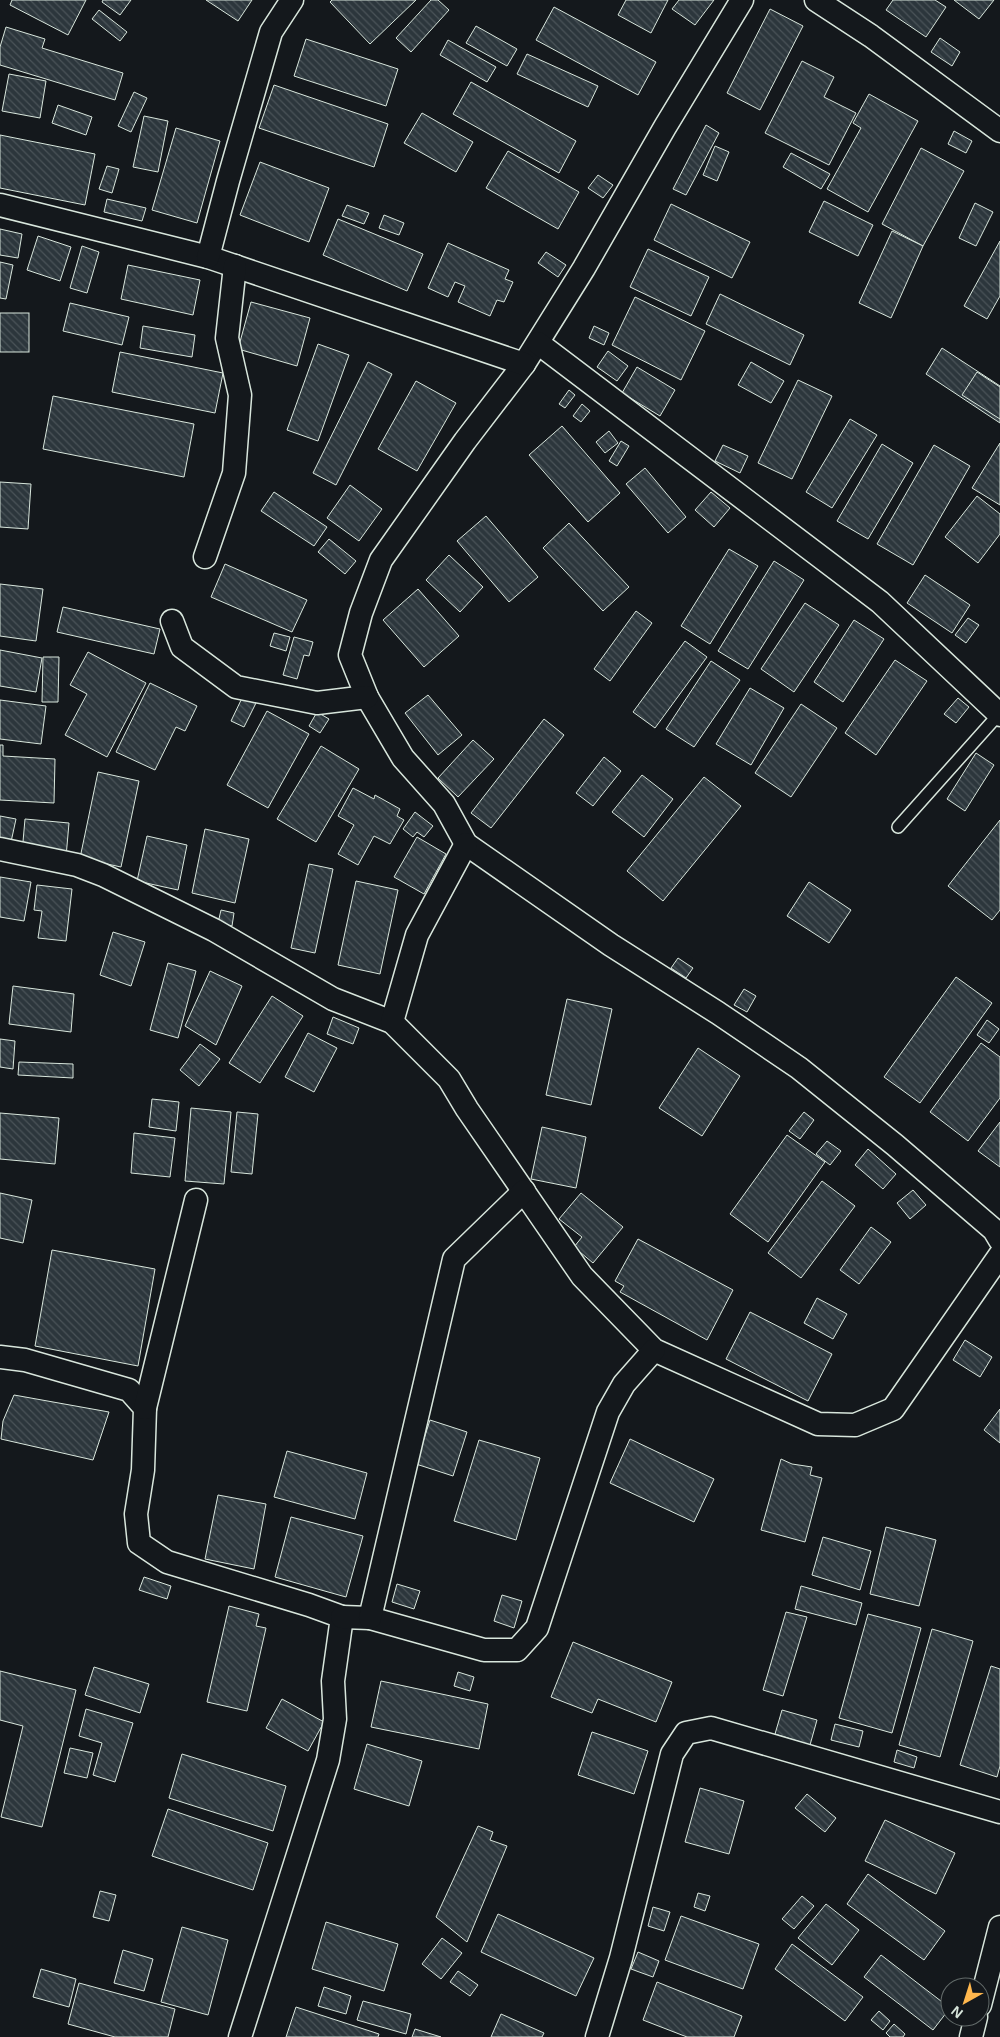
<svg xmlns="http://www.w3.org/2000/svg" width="1000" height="2037" font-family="Arial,sans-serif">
<defs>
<pattern id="building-back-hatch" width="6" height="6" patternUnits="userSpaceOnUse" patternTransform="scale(1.25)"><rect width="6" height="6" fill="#2c363c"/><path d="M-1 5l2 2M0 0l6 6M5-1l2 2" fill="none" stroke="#4a5358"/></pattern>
</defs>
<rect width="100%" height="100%" fill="#14181c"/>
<g fill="url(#building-back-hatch)" stroke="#d8e6dc">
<polygon points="12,0 86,0 68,35 10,5"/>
<polygon points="103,0 131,0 120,15 102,2"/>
<polygon points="206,0 252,0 238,21"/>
<polygon points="332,0 416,0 370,44 330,2"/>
<polygon points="431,0 438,0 449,10 411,52 396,38"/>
<polygon points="626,0 668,0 651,33 618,15"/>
<polygon points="679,0 714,0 695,25 672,9"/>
<polygon points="893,0 935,0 946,7 926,37 886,10"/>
<polygon points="954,0 994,0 979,19"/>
<polygon points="554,7 656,62 638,95 536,40"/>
<polygon points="770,9 803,26 760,110 727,93"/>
<polygon points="99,10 127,32 120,41 92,19"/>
<polygon points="476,26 517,49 507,66 466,43"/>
<polygon points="6,27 45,39 42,48 123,73 115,100 0,65 0,47"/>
<polygon points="940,38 960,52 952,66 931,52"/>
<polygon points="306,39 398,69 386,106 294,76"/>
<polygon points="448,40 496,67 487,82 440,55"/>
<polygon points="527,54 598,86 588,107 517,74"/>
<polygon points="802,61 834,77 824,97 856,113 829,165 765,133"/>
<polygon points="9,74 46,81 40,118 2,111"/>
<polygon points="471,82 576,141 559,173 453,114"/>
<polygon points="274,85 388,124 374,167 259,128"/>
<polygon points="134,92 147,98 131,132 118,126"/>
<polygon points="869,94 918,121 868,212 827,189 861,128 853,123"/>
<polygon points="58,105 92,117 86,135 52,123"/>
<polygon points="422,113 473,142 456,172 404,143"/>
<polygon points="144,116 168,121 158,172 133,167"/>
<polygon points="706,125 719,133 686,195 673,189"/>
<polygon points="176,128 220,141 197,223 152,210"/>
<polygon points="954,131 972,141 966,153 948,144"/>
<polygon points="0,135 95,154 85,205 0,188"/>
<polygon points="715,146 729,152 717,181 703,175"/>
<polygon points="921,148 964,171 923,246 882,224"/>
<polygon points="508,151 579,192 558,229 486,188"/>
<polygon points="791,153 830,174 821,189 783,167"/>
<polygon points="260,162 329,188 309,242 240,215"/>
<polygon points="107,166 119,169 112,193 99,189"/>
<polygon points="598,175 613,185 603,198 588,188"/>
<polygon points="107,199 146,208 142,221 104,212"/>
<polygon points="824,201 873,225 858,256 809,232"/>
<polygon points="975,203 993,212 976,246 959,238"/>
<polygon points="671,204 750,242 732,278 654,240"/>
<polygon points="347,205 369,213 364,224 342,216"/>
<polygon points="384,215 404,223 399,235 379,228"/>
<polygon points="338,219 423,254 407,291 323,255"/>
<polygon points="0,229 22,234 18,258 0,255"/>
<polygon points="892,231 923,246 891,318 859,303"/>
<polygon points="38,236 71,247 60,281 27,270"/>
<polygon points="1000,241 1000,296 987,319 964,306"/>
<polygon points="448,243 509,270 505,279 513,282 504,302 497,300 490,316 458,302 465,286 455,282 448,297 428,288"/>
<polygon points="82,246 99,252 87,293 70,288"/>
<polygon points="648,249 709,277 691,316 630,287"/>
<polygon points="546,252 566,265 558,277 538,263"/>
<polygon points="0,262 13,265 6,299 0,298"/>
<polygon points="128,265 200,280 193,315 121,299"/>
<polygon points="720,294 804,335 790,365 706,324"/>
<polygon points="635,297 705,331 681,380 612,345"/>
<polygon points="251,302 310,318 297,366 238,349"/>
<polygon points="70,303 129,317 122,345 63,331"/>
<rect x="0" y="313" width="29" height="39"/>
<polygon points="143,326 195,335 192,357 140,348"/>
<polygon points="594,326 609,333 604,345 589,338"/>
<polygon points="318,344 349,355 318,441 287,430"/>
<polygon points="942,348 1000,386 1000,423 926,374"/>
<polygon points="608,351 628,366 617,381 597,367"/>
<polygon points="120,352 223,373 215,413 112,392"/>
<polygon points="368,362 392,374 336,485 313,473"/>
<polygon points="751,362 784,381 771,403 738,385"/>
<polygon points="637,367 675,390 660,416 622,393"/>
<polygon points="977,372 1000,387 1000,419 962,395"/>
<polygon points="798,380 832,396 792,479 758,463"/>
<polygon points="416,381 456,403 417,471 378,449"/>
<polygon points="569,390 575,395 565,408 559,404"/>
<polygon points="53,396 194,424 184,477 43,449"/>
<polygon points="582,404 590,411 581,422 573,416"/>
<polygon points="850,419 877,435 832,508 806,492"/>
<polygon points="562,426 620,493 588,522 529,455"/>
<polygon points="609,431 618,443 605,453 596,442"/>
<polygon points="621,441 629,446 617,466 609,461"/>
<polygon points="1000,443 1000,505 972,488"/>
<polygon points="882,444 913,463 868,539 837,521"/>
<polygon points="723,445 748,456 740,473 715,461"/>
<polygon points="934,445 970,466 913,565 877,544"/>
<polygon points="645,468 686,517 668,533 626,484"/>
<polygon points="0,482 31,484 28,529 0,527"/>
<polygon points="350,485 382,509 359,541 327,518"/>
<polygon points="274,492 327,527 314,546 261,511"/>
<polygon points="711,492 730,508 714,527 695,510"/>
<polygon points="977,496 1000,514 1000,534 978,563 945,537"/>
<polygon points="486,516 538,577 509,602 457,541"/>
<polygon points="569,523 629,587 603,611 543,548"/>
<polygon points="329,539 356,561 345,574 318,552"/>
<polygon points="729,549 758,566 710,644 681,626"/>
<polygon points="449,555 483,587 460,612 426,580"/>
<polygon points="774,561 804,580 748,669 718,651"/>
<polygon points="225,564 307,600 292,632 211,597"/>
<polygon points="925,575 970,605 952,633 907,603"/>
<polygon points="0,584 43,589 36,641 0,636"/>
<polygon points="418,589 459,636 424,667 383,620"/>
<polygon points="805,603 839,625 794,692 761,669"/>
<polygon points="63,607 160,629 154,654 57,632"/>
<polygon points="636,611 652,623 610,681 594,669"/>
<polygon points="968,618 979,625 966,643 955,635"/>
<polygon points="854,620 884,639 843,702 814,682"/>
<polygon points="274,633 290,637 286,651 270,646"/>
<polygon points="294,637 313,642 309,656 304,655 297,679 283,675"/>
<polygon points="685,641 707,657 655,728 633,712"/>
<polygon points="0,650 42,658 36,692 0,686"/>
<polygon points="88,652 146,683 107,757 65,735 87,694 70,685"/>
<polygon points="43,657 59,657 58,702 42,702"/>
<polygon points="895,660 927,681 876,755 845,733"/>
<polygon points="711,661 740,680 694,747 666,729"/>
<polygon points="150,683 197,706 185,731 176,727 155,770 116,752"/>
<polygon points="750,688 784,708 751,765 716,744"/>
<polygon points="428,695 462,735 438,755 405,713"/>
<polygon points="243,696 256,703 244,727 231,721"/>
<polygon points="958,698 969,707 956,723 944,714"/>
<polygon points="0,700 46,706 41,744 0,739"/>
<polygon points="801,704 837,728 791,797 755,773"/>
<polygon points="267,711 309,734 268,808 227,785"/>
<polygon points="317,712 329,719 320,733 309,726"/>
<polygon points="544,719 564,735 491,828 471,813"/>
<polygon points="473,740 494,759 458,797 438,778"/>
<polygon points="0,745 3,745 3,756 55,759 54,803 0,800"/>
<polygon points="321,746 359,769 316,842 277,819"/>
<polygon points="976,753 994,765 965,811 947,799"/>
<polygon points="604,757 621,771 593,806 576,793"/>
<polygon points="98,772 139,781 121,867 80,858"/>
<polygon points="642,775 673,799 644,837 612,812"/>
<polygon points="704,777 741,806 663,901 627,871"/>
<polygon points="353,788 374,799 375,795 400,809 397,816 404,820 390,844 374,836 358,865 338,854 354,825 338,816"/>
<polygon points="415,812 433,826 424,837 417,832 413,837 403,829"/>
<polygon points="0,816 16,819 11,842 0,840"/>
<polygon points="25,819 69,823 66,857 22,853"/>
<polygon points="1000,820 1000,910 992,920 948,886"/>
<polygon points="205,829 249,839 235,903 192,893"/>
<polygon points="147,836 187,845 178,890 137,881"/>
<polygon points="417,837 446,854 424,894 394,877"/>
<polygon points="309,864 333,869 315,953 291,948"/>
<polygon points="0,877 31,882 24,921 0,917"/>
<polygon points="356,881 398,890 380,974 338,965"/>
<polygon points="809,882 851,910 829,943 787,916"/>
<polygon points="37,885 72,889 66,941 38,938 42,911 34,910"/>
<polygon points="221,910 234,913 232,926 218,923"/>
<polygon points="113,932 145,942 131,986 100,975"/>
<polygon points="678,958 693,968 686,978 671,968"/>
<polygon points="168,963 196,971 178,1038 150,1030"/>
<polygon points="210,971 242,986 216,1045 185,1026"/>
<polygon points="956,977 992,1003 920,1103 884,1077"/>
<polygon points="13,986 74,994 71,1032 9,1024"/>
<polygon points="744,989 756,996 747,1012 734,1005"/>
<polygon points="272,996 303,1016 260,1083 229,1063"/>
<polygon points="567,999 612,1009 591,1105 546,1095"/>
<polygon points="333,1017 359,1028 353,1044 327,1034"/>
<polygon points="987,1020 999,1029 989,1043 977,1035"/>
<polygon points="308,1033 337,1048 314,1092 285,1077"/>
<polygon points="0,1039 15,1041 13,1069 0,1067"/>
<polygon points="981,1043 1000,1057 1000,1098 968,1141 930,1112"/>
<polygon points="200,1044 220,1059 199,1086 180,1070"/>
<polygon points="698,1048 740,1076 702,1136 659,1108"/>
<polygon points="19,1062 73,1064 73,1078 18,1075"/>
<polygon points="152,1099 179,1102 176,1131 149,1127"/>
<polygon points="191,1108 231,1112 224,1184 185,1181"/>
<polygon points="237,1112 258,1114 252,1174 231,1172"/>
<polygon points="804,1112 814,1120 800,1139 789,1131"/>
<polygon points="0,1113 59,1118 55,1164 0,1159"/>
<polygon points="1000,1122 1000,1167 978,1151"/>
<polygon points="542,1127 586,1137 576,1188 531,1179"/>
<polygon points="134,1133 175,1138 170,1177 131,1173"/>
<polygon points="787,1135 825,1162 768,1242 730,1214"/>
<polygon points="827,1141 841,1151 830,1165 816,1154"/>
<polygon points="868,1149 896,1174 883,1189 855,1165"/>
<polygon points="822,1181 855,1206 801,1278 768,1253"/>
<polygon points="913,1190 926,1205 910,1219 897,1203"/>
<polygon points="0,1193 32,1200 23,1243 0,1238"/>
<polygon points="581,1193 623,1227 593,1263 574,1247 582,1237 559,1219"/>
<polygon points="871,1227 891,1242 859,1284 840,1270"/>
<polygon points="638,1239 733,1290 707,1340 620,1292 624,1286 615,1281"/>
<polygon points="52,1250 155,1269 138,1366 35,1346"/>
<polygon points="817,1298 847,1314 833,1339 804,1323"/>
<polygon points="750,1312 832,1354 808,1401 726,1359"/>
<polygon points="965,1340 992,1357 980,1377 953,1360"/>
<polygon points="14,1395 109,1412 93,1460 1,1439 3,1421"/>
<polygon points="1000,1409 1000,1443 984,1430"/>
<polygon points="430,1420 467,1432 453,1476 416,1464"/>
<polygon points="630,1439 714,1479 694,1522 610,1483"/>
<polygon points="479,1440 540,1458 516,1540 454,1521"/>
<polygon points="287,1451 367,1473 355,1519 274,1497"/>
<polygon points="781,1459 792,1464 812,1467 810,1475 822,1478 805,1542 761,1530"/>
<polygon points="218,1495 266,1504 254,1569 205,1559"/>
<polygon points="291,1517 363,1536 346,1597 275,1577"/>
<polygon points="886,1527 936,1540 919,1606 870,1594"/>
<polygon points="823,1537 871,1551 860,1590 812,1575"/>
<polygon points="144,1577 171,1586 167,1599 139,1590"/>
<polygon points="397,1584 420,1591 414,1609 392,1602"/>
<polygon points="801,1586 862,1603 856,1625 795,1609"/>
<polygon points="502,1595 522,1601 514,1628 494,1621"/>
<polygon points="229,1606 259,1614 256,1626 266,1628 247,1711 207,1702"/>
<polygon points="786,1612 807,1617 783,1696 763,1690"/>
<polygon points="868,1614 921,1628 892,1733 839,1718"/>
<polygon points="932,1629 973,1641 940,1757 899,1745"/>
<polygon points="573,1642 672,1682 656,1722 598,1699 592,1713 551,1697"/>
<polygon points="991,1666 1000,1669 1000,1766 997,1777 960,1765"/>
<polygon points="94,1667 149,1684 140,1713 85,1695"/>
<polygon points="0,1671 76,1690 42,1827 1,1817 23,1726 0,1720"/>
<polygon points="458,1672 474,1677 470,1691 454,1686"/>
<polygon points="381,1681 488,1704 479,1749 371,1727"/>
<polygon points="282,1699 324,1722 308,1751 266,1728"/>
<polygon points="86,1709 133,1723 115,1782 93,1775 102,1743 79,1736"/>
<polygon points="782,1710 817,1720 810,1745 775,1734"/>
<polygon points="835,1724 863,1731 859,1747 831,1740"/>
<polygon points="592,1732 648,1751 634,1794 578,1775"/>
<polygon points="367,1744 422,1761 409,1806 354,1789"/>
<polygon points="70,1748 93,1753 87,1778 64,1773"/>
<polygon points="897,1750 917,1757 914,1768 894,1762"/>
<polygon points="182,1754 286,1786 273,1831 169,1798"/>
<polygon points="700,1788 744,1801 729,1854 685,1842"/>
<polygon points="807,1794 836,1818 825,1832 795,1808"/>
<polygon points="168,1809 268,1843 253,1890 152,1856"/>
<polygon points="885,1820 955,1853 936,1894 865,1861"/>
<polygon points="478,1826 493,1832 490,1840 507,1846 467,1942 436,1917"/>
<polygon points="868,1874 945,1931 924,1960 847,1904"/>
<polygon points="100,1891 116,1895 109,1921 93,1917"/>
<polygon points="698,1893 710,1896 705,1911 694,1907"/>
<polygon points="802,1896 814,1906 794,1929 782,1919"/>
<polygon points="826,1904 859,1930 832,1965 798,1938"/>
<polygon points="653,1907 670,1912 664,1931 648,1926"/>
<polygon points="498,1914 594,1958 576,1996 481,1952"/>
<polygon points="681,1916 759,1944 743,1989 665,1960"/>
<polygon points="326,1922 398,1944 384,1991 312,1969"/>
<polygon points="182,1927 228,1940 208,2015 161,2002"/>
<polygon points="442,1938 462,1953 441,1979 422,1964"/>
<polygon points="792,1944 863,1997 845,2021 775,1969"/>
<polygon points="123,1950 153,1959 144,1991 114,1983"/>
<polygon points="638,1952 659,1961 653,1977 631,1969"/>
<polygon points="881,1955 950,2008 933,2030 864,1977"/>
<polygon points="41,1969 76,1979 69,2007 33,1997"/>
<polygon points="458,1971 478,1985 470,1996 450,1982"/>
<polygon points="657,1982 742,2016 734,2037 687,2037 643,2020"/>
<polygon points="79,1983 175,2009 168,2037 115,2037 68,2024"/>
<polygon points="324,1987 351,1996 346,2014 318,2006"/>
<polygon points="363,2001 411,2014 406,2034 357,2020"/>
<polygon points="296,2007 379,2034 378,2037 286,2037"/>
<polygon points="879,2011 890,2021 883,2030 871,2020"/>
<polygon points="501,2014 544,2033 542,2037 491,2037"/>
<polygon points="894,2024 905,2034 903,2037 890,2037 886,2033"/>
<polygon points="415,2029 441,2037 412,2037"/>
</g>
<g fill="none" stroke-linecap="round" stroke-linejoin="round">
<defs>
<polyline id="service" points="898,827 999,714"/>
<g id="minor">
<polyline points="742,0 665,127 584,268 524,364 465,441 381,560 361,613 350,655 367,697 403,758 444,804 466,844 611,945 718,1013 799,1068 895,1145 994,1230 1000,1240"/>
<polyline points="816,0 871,36 1000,131"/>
<polyline points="0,205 208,257 524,364"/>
<polyline points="208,257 228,181 271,32 292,0"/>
<polyline points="538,343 880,602 1000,715"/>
<polyline points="205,557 234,473 240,395 227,338 235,266"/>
<polyline points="172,621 182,647 236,687 317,703 367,697"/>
<polyline points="0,849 77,865 103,875 214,930 333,999 392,1022 449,1079 467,1109 582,1276 654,1350 818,1424 855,1425 893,1409 1000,1255"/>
<polyline points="392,1022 417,935 466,844"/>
<polyline points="0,1357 25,1360 129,1390 145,1408 143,1470 136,1514 139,1543 167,1562 309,1605 342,1617 333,1681 335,1719 328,1760 240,2037"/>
<polyline points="145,1408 196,1200"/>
<polyline points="342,1617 370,1618 484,1650 517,1650 537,1628 608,1412 624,1384 654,1350"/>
<polyline points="370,1618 454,1259 524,1191"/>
<polyline points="980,2005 1000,1927"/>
<polyline points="597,2037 621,1958 672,1754 686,1733 711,1728 1000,1812"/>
<polyline points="971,2037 976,2017"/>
</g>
</defs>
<use href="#service" stroke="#d8e6dc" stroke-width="14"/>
<use href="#minor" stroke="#d8e6dc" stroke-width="25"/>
<use href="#service" stroke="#14181c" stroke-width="11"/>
<use href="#minor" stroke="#14181c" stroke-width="22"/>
</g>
<g transform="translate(965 2002) rotate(219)"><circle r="24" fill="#14181c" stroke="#626a69"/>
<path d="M0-4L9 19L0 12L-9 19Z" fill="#ffb74d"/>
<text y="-8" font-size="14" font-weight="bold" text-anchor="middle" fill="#d8e6dc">N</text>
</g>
</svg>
